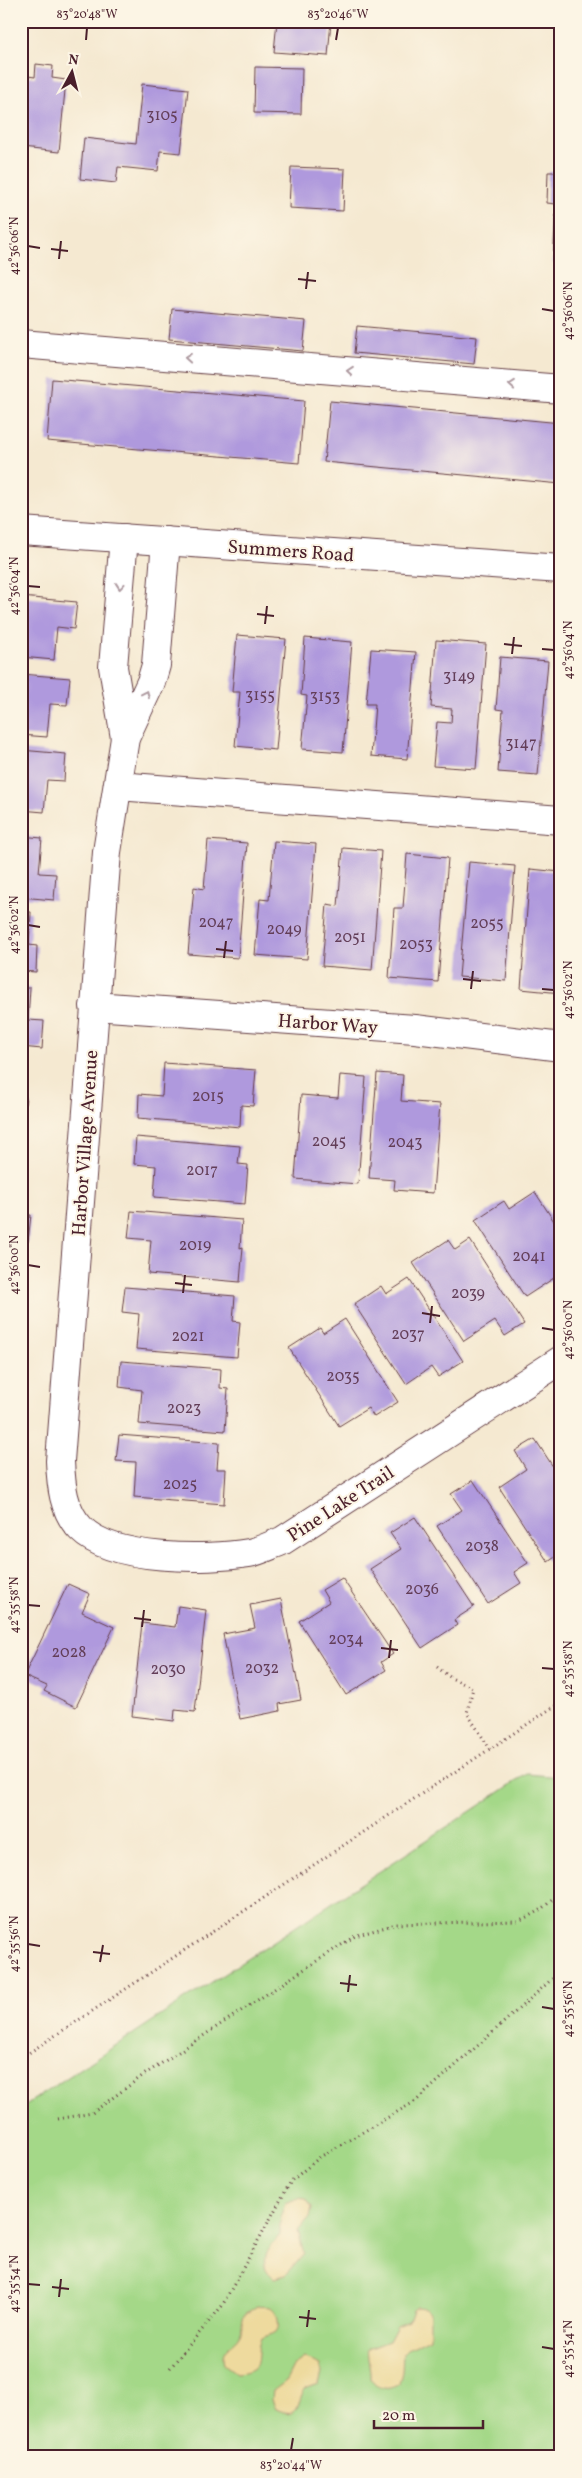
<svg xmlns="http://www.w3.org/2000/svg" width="582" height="2478" font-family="Vollkorn,serif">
<rect width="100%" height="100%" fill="#fcf5e5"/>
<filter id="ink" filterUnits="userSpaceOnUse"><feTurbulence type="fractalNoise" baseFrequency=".02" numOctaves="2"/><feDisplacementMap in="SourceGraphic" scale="10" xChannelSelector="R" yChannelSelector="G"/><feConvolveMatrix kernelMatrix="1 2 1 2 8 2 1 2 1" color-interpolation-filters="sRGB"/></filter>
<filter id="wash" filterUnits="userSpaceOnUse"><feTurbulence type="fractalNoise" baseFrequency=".0096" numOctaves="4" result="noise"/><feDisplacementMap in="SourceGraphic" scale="20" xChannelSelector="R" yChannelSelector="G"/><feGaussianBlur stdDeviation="1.12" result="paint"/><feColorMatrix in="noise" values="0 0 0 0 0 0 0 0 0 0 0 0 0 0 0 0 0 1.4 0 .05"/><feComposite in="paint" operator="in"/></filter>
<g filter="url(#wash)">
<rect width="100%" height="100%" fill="#f5e9d1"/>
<polygon fill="#a4d888" stroke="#777c5a" points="527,1774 561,1777 561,2457 21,2457 21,2108"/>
<g fill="#eeda9e" stroke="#9c7c64">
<path d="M298 2198 306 2199 312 2207 310 2217 298 2231 304 2254 286 2275 274 2278 266 2270C261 2252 270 2248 280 2235V2221L286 2203Z"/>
<path d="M257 2306C261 2307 266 2306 270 2307 278 2310 281 2326 276 2332 272 2335 265 2336 261 2338 253 2357 267 2371 236 2373L224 2364C219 2347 234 2346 240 2334 243 2328 241 2321 245 2314Z"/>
<path d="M417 2307 425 2308 430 2312V2338L407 2349 403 2353 402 2372 399 2384C389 2391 376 2390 370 2378 371 2368 366 2355 368 2349L389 2341 397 2326 409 2321 413 2310Z"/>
<path d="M304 2358 320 2365 322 2372 319 2384 305 2389C297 2403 300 2420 276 2409L272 2400 273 2391 286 2381 294 2365Z"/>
</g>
<g id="blocks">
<g fill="#af99dd">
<polygon points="277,21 331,21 328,56 274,52"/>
<polygon points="36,64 53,66 52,78 66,80 59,152 22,148 25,121 21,120 21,75 35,77"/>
<polygon points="255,67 302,68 301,114 254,113"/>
<polygon points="142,84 188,89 181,153 160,151 158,171 118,167 116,183 80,179 84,138 136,144"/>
<polygon points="291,167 345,169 343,211 289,208"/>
<polygon points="548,172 561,172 561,264 553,263 556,204 547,203"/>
<polygon points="172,309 306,321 303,351 169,339"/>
<polygon points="357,326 477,337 474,364 354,353"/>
<polygon points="52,379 304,401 299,463 47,441"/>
<polygon points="330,401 561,423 561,484 324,462"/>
<polygon points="21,597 77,602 74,629 57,627 54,660 21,657"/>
<polygon points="237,635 286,639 276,750 235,746 240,692 232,692"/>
<polygon points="305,638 352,642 343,752 302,749 307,696 301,695"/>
<polygon points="436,640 486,644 476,769 433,766 437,722 451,723 452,709 431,707"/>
<polygon points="371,649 416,652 407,759 371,756 375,704 366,704"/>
<polygon points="500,657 548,661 538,775 498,772 503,710 496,709"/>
<polygon points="559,665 561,665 561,718 555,718"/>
<polygon points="21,674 70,678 67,705 50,704 47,737 21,735"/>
<polygon points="559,744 561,744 561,772 557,772"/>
<polygon points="21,750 66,754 64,781 47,780 44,812 21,810"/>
<polygon points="21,836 42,838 39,873 56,874 54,900 21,897"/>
<polygon points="208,840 247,843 238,958 188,954 194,887 204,889"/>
<polygon points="274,841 316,844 307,959 255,955 260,899 269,900"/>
<polygon points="343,848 381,851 372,970 322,966 327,904 338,906"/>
<polygon points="407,854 448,858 438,982 389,978 394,908 403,908"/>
<polygon points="469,862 515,866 506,981 459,977"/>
<polygon points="530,869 561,872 561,993 521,989"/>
<polygon points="21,911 31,912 29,945 37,946 36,972 21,971"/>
<polygon points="21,988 30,988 28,1020 44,1021 42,1049 21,1047"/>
<polygon points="164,1063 256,1070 253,1106 241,1105 240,1127 138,1118 139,1094 162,1096"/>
<polygon points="377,1073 403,1075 401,1101 440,1104 433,1193 394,1190 395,1180 369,1178"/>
<polygon points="340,1075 366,1077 358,1184 295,1179 301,1095 338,1098"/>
<polygon points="21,1097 26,1097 23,1123 21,1123"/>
<polygon points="136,1137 240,1146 238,1164 248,1165 245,1204 154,1197 156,1166 134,1164"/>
<polygon points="535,1192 561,1232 561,1285 554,1278 525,1297 475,1220 504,1201 509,1209"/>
<polygon points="131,1211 242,1220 240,1248 243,1247 240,1282 148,1274 151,1240 128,1238"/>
<polygon points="21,1215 31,1215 28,1242 21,1242"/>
<polygon points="448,1240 455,1250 470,1240 524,1324 505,1336 495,1321 464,1341 413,1263"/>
<polygon points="409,1279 463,1361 438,1377 431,1367 406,1384 354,1304 381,1286 386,1294"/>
<polygon points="125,1287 235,1296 233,1321 240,1322 237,1357 136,1349 139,1314 122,1312"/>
<polygon points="345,1319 398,1402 374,1417 368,1408 339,1426 289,1348 320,1328 323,1333"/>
<polygon points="121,1361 221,1369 220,1388 228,1389 225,1431 139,1424 142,1390 119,1387"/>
<polygon points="119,1435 219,1443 217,1469 226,1469 224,1504 134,1497 136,1462 116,1461"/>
<polygon points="535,1439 561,1479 561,1553 548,1562 499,1487 526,1469 515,1451"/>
<polygon points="473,1480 528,1563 514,1572 521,1583 488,1604 437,1526 462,1510 451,1494"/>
<polygon points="415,1517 474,1607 454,1620 457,1625 422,1648 370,1569 401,1549 390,1533"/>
<polygon points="342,1578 393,1654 381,1662 386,1670 346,1695 299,1621 329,1602 322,1590"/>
<polygon points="68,1584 90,1594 82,1612 114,1627 76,1707 44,1691 47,1686 24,1676"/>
<polygon points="281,1599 301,1700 279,1704 280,1711 240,1719 223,1634 255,1628 250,1605"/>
<polygon points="178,1606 206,1610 195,1712 175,1710 174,1721 132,1716 142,1623 175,1627"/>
</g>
</g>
</g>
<g filter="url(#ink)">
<use href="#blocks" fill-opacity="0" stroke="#643d44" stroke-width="1"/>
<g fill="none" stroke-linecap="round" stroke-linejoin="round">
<defs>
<g id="minor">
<polyline points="21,344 561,389"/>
<polyline points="21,531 561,569"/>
<polyline points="124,538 113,667 125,738"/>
<path d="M166 541 156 665 151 682 125 738 107 852 60 1461C61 1484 63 1511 81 1529 113 1561 207 1560 249 1553 260 1551 271 1545 282 1541L561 1360"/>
<polyline points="118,786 561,820"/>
<polyline points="94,1006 415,1029 561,1047"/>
</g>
</defs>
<use href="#minor" stroke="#643d44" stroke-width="30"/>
<g stroke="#643d44" stroke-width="3" stroke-dasharray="1 4" stroke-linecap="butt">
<polyline points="437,1667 451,1678 473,1688 467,1713 490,1749"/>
<polyline points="21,2058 561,1702"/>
<path d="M58 2119 92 2113 145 2074 355 1936 396 1924 517 1921C536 1914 547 1906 561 1891"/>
<polyline points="170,2368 222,2306 291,2181 320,2157 416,2101 561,1971"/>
</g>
<use href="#minor" stroke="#fff" stroke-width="28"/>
</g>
<defs><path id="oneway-chevron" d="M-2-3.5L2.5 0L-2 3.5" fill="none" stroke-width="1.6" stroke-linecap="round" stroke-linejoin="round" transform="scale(1.25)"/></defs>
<g stroke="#ae9aa0">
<use href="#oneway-chevron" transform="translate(188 358) rotate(-175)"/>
<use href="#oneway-chevron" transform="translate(350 371) rotate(-175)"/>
<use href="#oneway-chevron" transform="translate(512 385) rotate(-175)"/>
<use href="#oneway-chevron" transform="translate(120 586) rotate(95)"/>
<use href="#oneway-chevron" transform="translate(146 694) rotate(-65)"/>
</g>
</g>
<path fill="none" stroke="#4a1f2b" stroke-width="2" d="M86 40 87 28M336 40 338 28M28 246 40 248M51 249 68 251M59 259 61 241M298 279 316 281M306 289 308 272M542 309 554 311M28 586 40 587M257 614 274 616M265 624 267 606M504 644 522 646M542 649 554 650M512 654 514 637M28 925 40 927M216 949 233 951M224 958 226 941M463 979 481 981M471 989 473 971M542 989 554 990M28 1265 40 1267M175 1283 192 1285M183 1293 185 1275M422 1313 440 1316M430 1323 432 1306M542 1328 554 1330M28 1605 40 1606M134 1618 151 1620M142 1627 144 1610M381 1648 398 1650M389 1658 391 1640M542 1668 554 1669M28 1944 40 1946M93 1952 110 1954M100 1962 103 1945M340 1983 357 1985M348 1992 350 1975M542 2007 554 2009M28 2284 40 2285M52 2287 69 2289M59 2297 61 2279M299 2317 316 2319M307 2327 309 2310M542 2347 554 2349M291 2450 293 2438"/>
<g text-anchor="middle" stroke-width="4" stroke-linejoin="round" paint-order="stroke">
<g font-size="16" fill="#633e58">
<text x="162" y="120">3105</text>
<text x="459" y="681">3149</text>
<text x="260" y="700">3155</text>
<text x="325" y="701">3153</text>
<text x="521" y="748">3147</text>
<text x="216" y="927">2047</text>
<text x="487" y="928">2055</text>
<text x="284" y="934">2049</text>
<text x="350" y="942">2051</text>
<text x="416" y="949">2053</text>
<text x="208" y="1101">2015</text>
<text x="329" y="1146">2045</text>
<text x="405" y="1147">2043</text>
<text x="202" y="1175">2017</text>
<text x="195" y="1250">2019</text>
<text x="529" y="1261">2041</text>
<text x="468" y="1298">2039</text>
<text x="408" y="1339">2037</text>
<text x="188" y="1341">2021</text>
<text x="343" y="1381">2035</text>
<text x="184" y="1413">2023</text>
<text x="180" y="1489">2025</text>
<text x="482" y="1551">2038</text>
<text x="422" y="1594">2036</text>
<text x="346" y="1644">2034</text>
<text x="69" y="1657">2028</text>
<text x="262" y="1673">2032</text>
<text x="168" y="1674">2030</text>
</g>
<g font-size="19" fill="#4a1f2b" stroke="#fcf5e5">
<text transform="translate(291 550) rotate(4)" y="7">Summers Road</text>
<text transform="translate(328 1023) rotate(4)" y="7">Harbor Way</text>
<text transform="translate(84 1143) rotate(-86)" y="7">Harbor Village Avenue</text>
<text transform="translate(340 1503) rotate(-33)" y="7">Pine Lake Trail</text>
</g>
</g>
<rect width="582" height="2478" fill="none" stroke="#fcf5e5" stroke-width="55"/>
<g transform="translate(72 72) rotate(7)" stroke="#fcf5e5" stroke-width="4" paint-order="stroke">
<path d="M0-4L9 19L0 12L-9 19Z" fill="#4a1f2b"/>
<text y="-8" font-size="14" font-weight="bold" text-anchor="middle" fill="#4a1f2b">N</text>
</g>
<path d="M374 2420v8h109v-8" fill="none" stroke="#4a1f2b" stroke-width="2.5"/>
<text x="382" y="2420" font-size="15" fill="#4a1f2b" stroke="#fcf5e5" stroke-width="4" paint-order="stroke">20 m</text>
<rect x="28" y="28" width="526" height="2422" fill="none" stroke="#4a1f2b" stroke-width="2"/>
<g font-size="12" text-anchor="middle" fill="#4a1f2b">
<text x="87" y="18">83°20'48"W</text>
<text x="338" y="18">83°20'46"W</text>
<text transform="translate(14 246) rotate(-90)" y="4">42°36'06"N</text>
<text transform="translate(568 311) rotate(-90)" y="4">42°36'06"N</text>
<text transform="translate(14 586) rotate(-90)" y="4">42°36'04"N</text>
<text transform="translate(568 650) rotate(-90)" y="4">42°36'04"N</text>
<text transform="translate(14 925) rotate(-90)" y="4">42°36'02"N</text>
<text transform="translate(568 990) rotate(-90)" y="4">42°36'02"N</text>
<text transform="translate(14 1265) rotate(-90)" y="4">42°36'00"N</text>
<text transform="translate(568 1330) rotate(-90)" y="4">42°36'00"N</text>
<text transform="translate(14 1605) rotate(-90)" y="4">42°35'58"N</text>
<text transform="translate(568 1669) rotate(-90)" y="4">42°35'58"N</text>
<text transform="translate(14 1944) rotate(-90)" y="4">42°35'56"N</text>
<text transform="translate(568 2009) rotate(-90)" y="4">42°35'56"N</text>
<text transform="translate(14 2284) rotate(-90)" y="4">42°35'54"N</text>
<text transform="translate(568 2349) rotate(-90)" y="4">42°35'54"N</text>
<text x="291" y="2469">83°20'44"W</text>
</g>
</svg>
